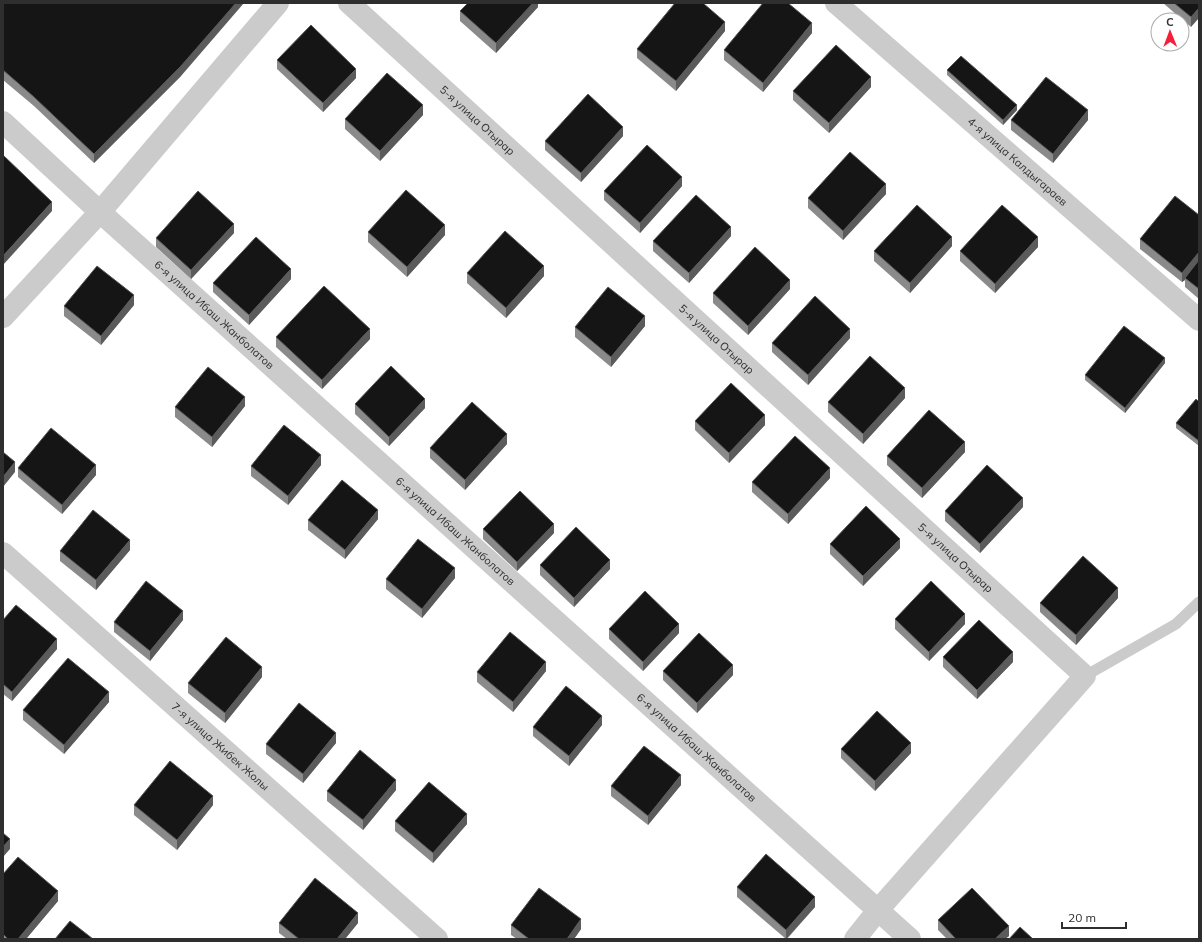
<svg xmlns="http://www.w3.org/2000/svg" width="1202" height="942" font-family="Mulish,sans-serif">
<rect width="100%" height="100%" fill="#fff"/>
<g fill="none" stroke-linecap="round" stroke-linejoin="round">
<polyline stroke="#cbcbcb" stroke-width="11" points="1085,676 1176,624 1199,602"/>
<g stroke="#cbcbcb" stroke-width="22">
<path id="s1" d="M349 3 1085 676 878 910 855 939"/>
<path id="s2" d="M836 3 1199 320"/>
<path id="s3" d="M3 122 100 212 910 939"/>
<path id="s4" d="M3 553 437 939"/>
</g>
<polyline stroke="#cbcbcb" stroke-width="22" points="3,317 100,212 278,3"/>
</g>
<g fill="#8a8a8a">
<polygon points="3,3 181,76 94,163 34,106 3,80"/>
<polygon points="538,3 538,7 496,53 460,21 460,11"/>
<polygon points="1163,3 1199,3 1191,27"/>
<polygon points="725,31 676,91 637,58 637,49"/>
<polygon points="812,33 763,92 724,60 724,50"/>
<polygon points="277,60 356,78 323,112 277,69"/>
<polygon points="947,70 1017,110 1003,125 947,75"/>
<polygon points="871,87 829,133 793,100 793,91"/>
<polygon points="423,115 380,161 345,129 345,119"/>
<polygon points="1011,120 1088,120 1053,163 1011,130"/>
<polygon points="623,136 581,182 545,150 545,141"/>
<polygon points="682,186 640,233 604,200 604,191"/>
<polygon points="886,194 843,240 808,208 808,198"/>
<polygon points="1199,215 1199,299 1185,287 1185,280 1182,282 1140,249 1140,239"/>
<polygon points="368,232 445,235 407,277 368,242"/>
<polygon points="234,233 191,279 156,247 156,238"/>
<polygon points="731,236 689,283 653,251 653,241"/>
<polygon points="952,246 910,293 874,261 874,251"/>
<polygon points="1038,247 995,293 960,261 960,251"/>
<polygon points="467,273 544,276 506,318 467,283"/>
<polygon points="291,279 249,325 213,292 213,283"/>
<polygon points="790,289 748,335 713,303 713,293"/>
<polygon points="134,305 101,345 64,316 64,306"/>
<polygon points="645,326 611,367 575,337 575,327"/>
<polygon points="276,337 370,339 322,389 276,347"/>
<polygon points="850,338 808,385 772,352 772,343"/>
<polygon points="1165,363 1125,413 1085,380 1085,375"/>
<polygon points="905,398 863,444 828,412 828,402"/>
<polygon points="1199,402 1199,446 1176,428 1176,423"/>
<polygon points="355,404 425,408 389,446 355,414"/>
<polygon points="245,406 212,447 175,417 175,407"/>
<polygon points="695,421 765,425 729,463 695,430"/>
<polygon points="507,444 465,490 430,458 430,448"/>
<polygon points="965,452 922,498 887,465 887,456"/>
<polygon points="321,465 288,505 251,476 251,466"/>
<polygon points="18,468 96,475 62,514 18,477"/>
<polygon points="830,478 788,524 752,492 752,482"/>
<polygon points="1023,507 980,553 945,521 945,511"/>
<polygon points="378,519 345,559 308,530 308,520"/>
<polygon points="483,529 554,533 517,571 483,539"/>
<polygon points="830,544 900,548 863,586 830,554"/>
<polygon points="130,550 96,590 60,561 60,551"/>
<polygon points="540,565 610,569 574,607 540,575"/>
<polygon points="455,578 422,618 386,589 386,579"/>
<polygon points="1118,598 1076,645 1040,612 1040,603"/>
<polygon points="895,619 965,624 929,661 895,629"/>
<polygon points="3,620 57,649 12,701 3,694"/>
<polygon points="183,620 150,661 114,632 114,622"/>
<polygon points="609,629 679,633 643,671 609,639"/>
<polygon points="943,657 1013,662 977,699 943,667"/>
<polygon points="546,671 513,712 477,682 477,672"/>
<polygon points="663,671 733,675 697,713 663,680"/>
<polygon points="262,677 225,723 188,693 188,683"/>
<polygon points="109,702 64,754 23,720 23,710"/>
<polygon points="602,725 569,766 533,736 533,727"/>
<polygon points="336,743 303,783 266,754 266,744"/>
<polygon points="841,749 911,753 875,791 841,758"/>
<polygon points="681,785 648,825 611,796 611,786"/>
<polygon points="396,790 363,830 327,801 327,791"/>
<polygon points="134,805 213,805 177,850 134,815"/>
<polygon points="395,821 467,824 433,863 395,831"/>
<polygon points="3,874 58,901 26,939 3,939"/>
<polygon points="737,887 815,907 787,939 786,939 737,897"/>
<polygon points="938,920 1009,936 1005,939 947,939 938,930"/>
<polygon points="279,923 358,923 345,939 287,939 279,933"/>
<polygon points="511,925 581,929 574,939 517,939 511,935"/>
</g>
<g fill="#5b5b5b">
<polygon points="236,3 244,3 181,76 94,163 94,154"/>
<polygon points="533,3 538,3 538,7 496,53 496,43"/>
<polygon points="1199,8 1199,18 1191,27 1191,17"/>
<polygon points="725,22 725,31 676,91 676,81"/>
<polygon points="812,23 812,33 763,92 763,83"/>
<polygon points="356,69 356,78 323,112 323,103"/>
<polygon points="871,77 871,87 829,133 829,123"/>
<polygon points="423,105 423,115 380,161 380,151"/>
<polygon points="1017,105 1017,110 1003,125 1003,120"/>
<polygon points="1088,110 1088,120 1053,163 1053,154"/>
<polygon points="623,127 623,136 581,182 581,173"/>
<polygon points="682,177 682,186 640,233 640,223"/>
<polygon points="886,184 886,194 843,240 843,231"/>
<polygon points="52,202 52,211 3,265 3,256"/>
<polygon points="234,224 234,233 191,279 191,270"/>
<polygon points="445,225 445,235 407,277 407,267"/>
<polygon points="731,227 731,236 689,283 689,273"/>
<polygon points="952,237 952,246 910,293 910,283"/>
<polygon points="1038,237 1038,247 995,293 995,284"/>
<polygon points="1199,252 1199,262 1185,278 1185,280 1182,282 1182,273"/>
<polygon points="544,266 544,276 506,318 506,308"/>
<polygon points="291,269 291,279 249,325 249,315"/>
<polygon points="790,280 790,289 748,335 748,326"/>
<polygon points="134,295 134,305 101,345 101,336"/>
<polygon points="645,316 645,326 611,367 611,357"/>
<polygon points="370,329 370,339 322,389 322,380"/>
<polygon points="850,329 850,338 808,385 808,375"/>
<polygon points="1165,358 1165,363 1125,413 1125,408"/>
<polygon points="905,388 905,398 863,444 863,434"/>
<polygon points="245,397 245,406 212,447 212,437"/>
<polygon points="425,399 425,408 389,446 389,437"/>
<polygon points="765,415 765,425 729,463 729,453"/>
<polygon points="507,434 507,444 465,490 465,480"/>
<polygon points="965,442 965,452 922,498 922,488"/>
<polygon points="321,455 321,465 288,505 288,496"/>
<polygon points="15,462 15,472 3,487 3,477"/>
<polygon points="96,465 96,475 62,514 62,505"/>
<polygon points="830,468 830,478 788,524 788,514"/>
<polygon points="1023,498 1023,507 980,553 980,544"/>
<polygon points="378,510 378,519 345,559 345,550"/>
<polygon points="554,524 554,533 517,571 517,562"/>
<polygon points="900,539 900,548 863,586 863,576"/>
<polygon points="130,540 130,550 96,590 96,580"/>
<polygon points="610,560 610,569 574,607 574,598"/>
<polygon points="455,568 455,578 422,618 422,609"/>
<polygon points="1118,588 1118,598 1076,645 1076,635"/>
<polygon points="183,611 183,620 150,661 150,651"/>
<polygon points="965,614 965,624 929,661 929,652"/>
<polygon points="679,624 679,633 643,671 643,662"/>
<polygon points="57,639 57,649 12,701 12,692"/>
<polygon points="1013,652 1013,662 977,699 977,690"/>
<polygon points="546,662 546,671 513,712 513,702"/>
<polygon points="733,665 733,675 697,713 697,703"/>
<polygon points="262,667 262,677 225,723 225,713"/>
<polygon points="109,692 109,702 64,754 64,745"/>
<polygon points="602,716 602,725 569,766 569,756"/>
<polygon points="336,733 336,743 303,783 303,774"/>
<polygon points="911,743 911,753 875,791 875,781"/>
<polygon points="681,775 681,785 648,825 648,816"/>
<polygon points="396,780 396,790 363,830 363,820"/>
<polygon points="213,796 213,805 177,850 177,840"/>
<polygon points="467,814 467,824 433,863 433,853"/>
<polygon points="10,839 10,849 3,857 3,847"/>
<polygon points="58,891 58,901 26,939 18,939"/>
<polygon points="815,897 815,907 786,939 786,930"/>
<polygon points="358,913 358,923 345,939 337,939"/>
<polygon points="581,919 581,929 574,939 567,939"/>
<polygon points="1009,926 1009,936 1005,939 995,939"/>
</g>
<g fill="#151515" stroke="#5b5b5b">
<polygon points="3,3 236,3 181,66 94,154 34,97 3,70"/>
<polygon points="468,3 533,3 496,43 460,11"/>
<polygon points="675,3 703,3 725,22 676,81 637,49"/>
<polygon points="763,3 788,3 812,23 763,83 724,50"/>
<polygon points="1174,3 1199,3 1199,8 1191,17"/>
<polygon points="311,25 356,69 323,103 277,60"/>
<polygon points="836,45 871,77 829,123 793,91"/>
<polygon points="961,56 1017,105 1003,120 947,70"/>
<polygon points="387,73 423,105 380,151 345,119"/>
<polygon points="1046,77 1088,110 1053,154 1011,120"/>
<polygon points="588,94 623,127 581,173 545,141"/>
<polygon points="647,145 682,177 640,223 604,191"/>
<polygon points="850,152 886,184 843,231 808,198"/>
<polygon points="3,155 52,202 3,256"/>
<polygon points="406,190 445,225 407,267 368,232"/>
<polygon points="198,191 234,224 191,270 156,238"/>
<polygon points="696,195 731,227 689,273 653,241"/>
<polygon points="1175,196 1199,215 1199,252 1182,273 1140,239"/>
<polygon points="917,205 952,237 910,283 874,251"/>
<polygon points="1002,205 1038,237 995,284 960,251"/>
<polygon points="505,231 544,266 506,308 467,273"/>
<polygon points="256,237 291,269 249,315 213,283"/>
<polygon points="755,247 790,280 748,326 713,293"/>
<polygon points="1199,260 1199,289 1185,278"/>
<polygon points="97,266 134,295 101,336 64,306"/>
<polygon points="324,286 370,329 322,380 276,337"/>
<polygon points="608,287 645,316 611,357 575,327"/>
<polygon points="815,296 850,329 808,375 772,343"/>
<polygon points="1124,326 1165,358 1125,408 1085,375"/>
<polygon points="870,356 905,388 863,434 828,402"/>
<polygon points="391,366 425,399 389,437 355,404"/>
<polygon points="208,367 245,397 212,437 175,407"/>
<polygon points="731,383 765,415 729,453 695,421"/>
<polygon points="1196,399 1199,402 1199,441 1176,423"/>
<polygon points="472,402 507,434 465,480 430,448"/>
<polygon points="929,410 965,442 922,488 887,456"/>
<polygon points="284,425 321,455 288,496 251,466"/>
<polygon points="51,428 96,465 62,505 18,468"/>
<polygon points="795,436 830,468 788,514 752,482"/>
<polygon points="3,452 15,462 3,477"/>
<polygon points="987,465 1023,498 980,544 945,511"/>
<polygon points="342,480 378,510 345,550 308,520"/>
<polygon points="520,491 554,524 517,562 483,529"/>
<polygon points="866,506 900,539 863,576 830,544"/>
<polygon points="93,510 130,540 96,580 60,551"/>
<polygon points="576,527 610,560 574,598 540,565"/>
<polygon points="418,539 455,568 422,609 386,579"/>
<polygon points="1083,556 1118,588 1076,635 1040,603"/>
<polygon points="146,581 183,611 150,651 114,622"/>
<polygon points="931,581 965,614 929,652 895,619"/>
<polygon points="645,591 679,624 643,662 609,629"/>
<polygon points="16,605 57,639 12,692 3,684 3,620"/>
<polygon points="979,620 1013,652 977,690 943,657"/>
<polygon points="510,632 546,662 513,702 477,672"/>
<polygon points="699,633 733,665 697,703 663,671"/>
<polygon points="226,637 262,667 225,713 188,683"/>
<polygon points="68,658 109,692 64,745 23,710"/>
<polygon points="566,686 602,716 569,756 533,727"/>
<polygon points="299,703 336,733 303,774 266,744"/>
<polygon points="877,711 911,743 875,781 841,749"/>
<polygon points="644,746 681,775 648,816 611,786"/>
<polygon points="360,750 396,780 363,820 327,791"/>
<polygon points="170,761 213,796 177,840 134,805"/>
<polygon points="429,782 467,814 433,853 395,821"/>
<polygon points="3,833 10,839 3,847"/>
<polygon points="766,854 815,897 786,930 737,887"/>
<polygon points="18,857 58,891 18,939 8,939 3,934 3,874"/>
<polygon points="315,878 358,913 337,939 299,939 279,923"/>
<polygon points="539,888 581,919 567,939 529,939 511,925"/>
<polygon points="972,888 1009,926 995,939 956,939 938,920"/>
<polygon points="70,921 93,939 55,939"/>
<polygon points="1020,927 1033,939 1009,939"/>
</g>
<g text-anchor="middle" stroke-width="4" stroke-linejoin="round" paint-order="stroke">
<g font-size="11" fill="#2e2e2e" stroke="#fff">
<text dy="4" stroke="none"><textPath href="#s1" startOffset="174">5-я улица Отырар</textPath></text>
<text dy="4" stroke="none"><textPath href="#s2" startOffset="241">4-я улица Калдыгараев</textPath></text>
<text dy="4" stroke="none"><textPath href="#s3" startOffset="286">6-я улица Ибаш Жанболатов</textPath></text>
<text dy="4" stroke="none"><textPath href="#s1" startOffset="498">5-я улица Отырар</textPath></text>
<text dy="4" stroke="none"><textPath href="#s3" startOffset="610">6-я улица Ибаш Жанболатов</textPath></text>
<text dy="4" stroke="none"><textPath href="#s1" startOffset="822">5-я улица Отырар</textPath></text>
<text dy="4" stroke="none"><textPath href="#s4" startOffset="291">7-я улица Жибек Жолы</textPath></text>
<text dy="4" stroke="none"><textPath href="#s3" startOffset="934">6-я улица Ибаш Жанболатов</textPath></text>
</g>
</g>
<rect width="1202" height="942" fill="none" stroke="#2e2e2e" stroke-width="8"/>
<g transform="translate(1170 32) rotate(359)"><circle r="19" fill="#ffffff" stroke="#ababab"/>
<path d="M0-3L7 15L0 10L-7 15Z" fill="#f61f39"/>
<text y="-6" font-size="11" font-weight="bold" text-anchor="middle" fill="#2e2e2e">С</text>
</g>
<path d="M1062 922v6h64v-6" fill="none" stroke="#2e2e2e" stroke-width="2"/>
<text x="1068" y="922" font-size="12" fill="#2e2e2e" stroke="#ffffff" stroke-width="3" paint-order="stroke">20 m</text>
</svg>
